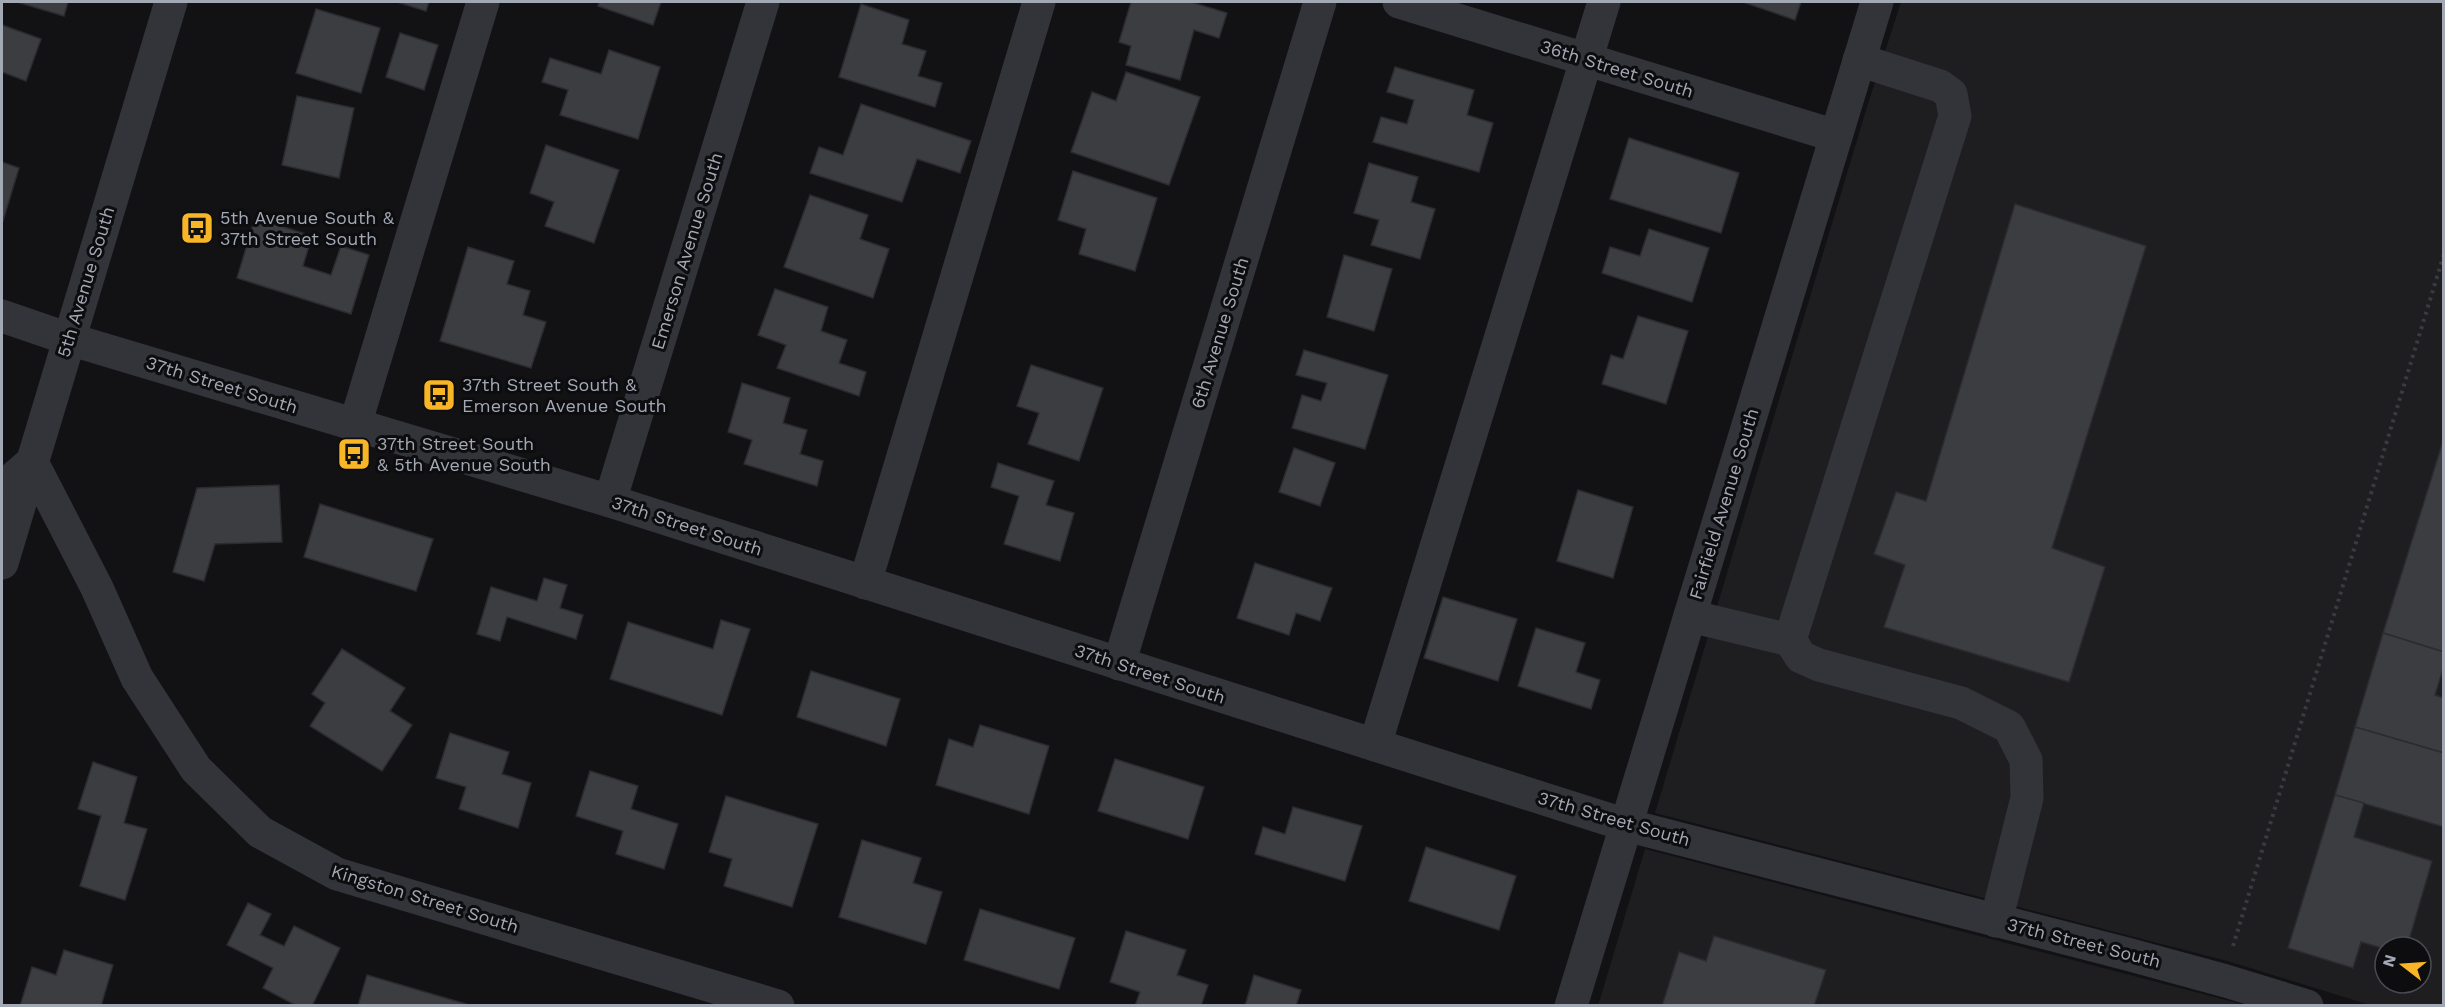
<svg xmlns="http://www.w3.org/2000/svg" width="2445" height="1007" font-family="'Work Sans',sans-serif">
<rect width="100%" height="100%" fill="#121214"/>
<g fill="#1e1e21" fill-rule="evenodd">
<path d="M1901 2H2443V1005H2370L2231 962 1655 813 1867 107ZM2385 947H2421V983H2385Z"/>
<polygon points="1645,849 2222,999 2244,1005 1598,1006"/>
</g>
<g fill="#3c3d41" stroke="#2c2c30" stroke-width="1.5">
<polygon points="17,2 68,2 64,16"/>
<polygon points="397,2 429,2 426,11"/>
<polygon points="599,2 661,2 653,25 598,6"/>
<polygon points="1131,2 1191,2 1227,13 1219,38 1194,30 1180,80 1126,65 1131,46 1119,42"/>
<polygon points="1743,2 1801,2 1795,20"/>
<polygon points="861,4 909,20 902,44 926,51 918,76 942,83 935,107 839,77"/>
<polygon points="316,9 380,28 361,93 296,73"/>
<polygon points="2,25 41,39 26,81 2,72"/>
<polygon points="400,33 438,45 424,90 386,77"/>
<polygon points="609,50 660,67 638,139 560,115 568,90 542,82 550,58 601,74"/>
<polygon points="1395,67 1474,90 1467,115 1493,123 1479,172 1373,142 1381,117 1407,124 1414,100 1387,92"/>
<polygon points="1126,72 1200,97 1169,185 1071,152 1092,92 1116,101"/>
<polygon points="297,96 354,108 339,178 282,165"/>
<polygon points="861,104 971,141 960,173 917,159 902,202 810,173 819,147 843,155"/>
<polygon points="1629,138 1739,173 1721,233 1610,199"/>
<polygon points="546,145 619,170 594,243 545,226 554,202 530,193"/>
<polygon points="2,162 19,168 2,224"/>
<polygon points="1369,163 1418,177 1411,202 1435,209 1420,259 1371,245 1379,220 1354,213"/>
<polygon points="1073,171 1157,198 1135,271 1079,254 1086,229 1058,220"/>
<polygon points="810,195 868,215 860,239 889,249 873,298 784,267"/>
<polygon points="2015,204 2146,246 2052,548 2105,567 2069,682 1884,627 1905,565 1874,554 1896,492 1926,501"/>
<polygon points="255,218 312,236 303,266 331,275 341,246 369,255 351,314 237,278"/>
<polygon points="1649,229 1709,248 1692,302 1602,273 1610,247 1640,256"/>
<polygon points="468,247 514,261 507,284 530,291 523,315 546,322 531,368 440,341"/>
<polygon points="1344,255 1392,269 1374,331 1327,317"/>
<polygon points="775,289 828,307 821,331 847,340 839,363 866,372 859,396 777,368 786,345 758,335"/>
<polygon points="1638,316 1688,331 1666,404 1602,384 1611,355 1623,359"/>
<polygon points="1304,350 1388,375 1365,449 1292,428 1302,395 1321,401 1327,383 1296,375"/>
<polygon points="1031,365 1103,388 1079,461 1028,444 1039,413 1017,406"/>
<polygon points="742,383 790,398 783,423 807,430 800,454 823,461 817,486 744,464 752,440 728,432"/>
<polygon points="2444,438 2444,652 2383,633"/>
<polygon points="1294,448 1335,463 1320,506 1279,492"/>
<polygon points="998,463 1054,481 1046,505 1074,513 1060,561 1004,544 1019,496 991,487"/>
<polygon points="279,485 282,542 215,544 204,581 173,572 197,488"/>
<polygon points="1578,490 1633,507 1613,578 1557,561"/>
<polygon points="320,504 433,539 416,591 304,557"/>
<polygon points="1255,563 1332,588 1320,621 1296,613 1289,635 1237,618"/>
<polygon points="544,578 567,585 560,608 583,615 576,639 507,617 500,641 477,634 491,587 537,601"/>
<polygon points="1443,597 1517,619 1498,681 1424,658"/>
<polygon points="721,620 750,629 722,715 610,679 628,622 713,649"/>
<polygon points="1536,628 1585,643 1576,672 1600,680 1591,709 1518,686"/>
<polygon points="2383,633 2444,652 2444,666 2435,695 2444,698 2444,753 2355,727"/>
<polygon points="342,649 405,688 390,711 412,725 382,771 310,726 325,703 312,694"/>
<polygon points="811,671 900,699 886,746 797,717"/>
<polygon points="980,725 1049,746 1029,814 936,785 949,739 973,747"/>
<polygon points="2355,727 2444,753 2444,827 2335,795"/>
<polygon points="450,733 509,752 502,774 531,783 518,828 459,809 466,787 436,778"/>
<polygon points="1115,759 1204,787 1188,839 1098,811"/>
<polygon points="93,762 137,777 124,823 147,829 125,900 80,886 101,816 78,809"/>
<polygon points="590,771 638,786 631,809 678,824 664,869 616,854 623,831 576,816"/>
<polygon points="2335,795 2364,803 2354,837 2432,861 2407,947 2385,947 2385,949 2361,942 2353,968 2288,948"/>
<polygon points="726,796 818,824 792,907 724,886 732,859 709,852"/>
<polygon points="1293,807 1362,826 1345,881 1255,854 1263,827 1285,834"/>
<polygon points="862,840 921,858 913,883 942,892 926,944 839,917"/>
<polygon points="1426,847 1516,876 1499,930 1409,901"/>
<polygon points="248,903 271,914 260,935 284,946 294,926 340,948 312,1006 297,1006 263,988 273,968 227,945"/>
<polygon points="980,909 1075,938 1059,989 964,960"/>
<polygon points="1126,931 1186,950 1177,975 1208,985 1201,1006 1135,1006 1140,992 1110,982"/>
<polygon points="1714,936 1826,970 1814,1006 1662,1006 1679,952 1706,961"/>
<polygon points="64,950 113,965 101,1006 20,1006 32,967 56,975"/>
<polygon points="367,975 466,1004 465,1006 358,1006"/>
<polygon points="1254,975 1301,990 1296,1006 1245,1006"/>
</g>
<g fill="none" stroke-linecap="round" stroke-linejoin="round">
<polyline stroke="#393b40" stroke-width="4" stroke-dasharray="3 4.5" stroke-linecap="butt" points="2233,946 2444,254"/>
<g stroke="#333439" stroke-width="33">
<polyline points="1399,2 1836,136"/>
<polyline points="2,316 69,339 610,501 1626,825 2127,954 2226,981 2307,1006"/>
<polyline points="355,425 483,2"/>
<polyline points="2,488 32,462 97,588 137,678 196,769 260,832 337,874 778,1006"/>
<polyline points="610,501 763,2"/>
<polyline points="2,563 171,2"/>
<polyline points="865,583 1039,2"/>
<polyline points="1690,616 1790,640 1955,116 1951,94 1940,86 1859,60"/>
<polyline points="1790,640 1801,657 1819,665 1961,703 2009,727 2026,760 2027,798 1996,921"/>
<polyline points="1119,664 1320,2"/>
<polyline points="1375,745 1604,2"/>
<polyline points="1571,1006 1877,2"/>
</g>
</g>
<defs>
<symbol id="bus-square" viewBox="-11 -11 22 22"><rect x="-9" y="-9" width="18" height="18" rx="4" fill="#f8b626" stroke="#0d0d0f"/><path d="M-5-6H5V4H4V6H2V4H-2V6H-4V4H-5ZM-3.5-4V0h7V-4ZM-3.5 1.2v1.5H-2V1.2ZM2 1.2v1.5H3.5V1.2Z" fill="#111"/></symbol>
</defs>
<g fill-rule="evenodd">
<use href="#bus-square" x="178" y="209" width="38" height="38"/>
<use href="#bus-square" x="420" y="376" width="38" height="38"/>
<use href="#bus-square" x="335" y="435" width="38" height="38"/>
</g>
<g text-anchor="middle" stroke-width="6" stroke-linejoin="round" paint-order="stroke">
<g font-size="18" fill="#a3a8b5" stroke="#0d0d0f">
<text transform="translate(1617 69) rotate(17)" y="6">36th Street South</text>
<text transform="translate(687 251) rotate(-73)" y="6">Emerson Avenue South</text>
<text transform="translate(86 282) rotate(-73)" y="6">5th Avenue South</text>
<text transform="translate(1220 333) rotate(-73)" y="6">6th Avenue South</text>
<text transform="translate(222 385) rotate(17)" y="6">37th Street South</text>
<text transform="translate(1724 504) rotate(-73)" y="6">Fairfield Avenue South</text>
<text transform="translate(687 526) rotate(18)" y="6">37th Street South</text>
<text transform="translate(1150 674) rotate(18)" y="6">37th Street South</text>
<text transform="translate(1614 819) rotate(16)" y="6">37th Street South</text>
<text transform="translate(425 899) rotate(17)" y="6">Kingston Street South</text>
<text transform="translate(2084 943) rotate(14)" y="6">37th Street South</text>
</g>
<g font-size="18" fill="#a3a8b5" stroke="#0d0d0f" text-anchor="start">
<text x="220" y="224">5th Avenue South &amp;<tspan x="220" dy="21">37th Street South</tspan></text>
<text x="462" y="391">37th Street South &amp;<tspan x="462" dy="21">Emerson Avenue South</tspan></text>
<text x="377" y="450">37th Street South<tspan x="377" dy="21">&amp; 5th Avenue South</tspan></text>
</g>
</g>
<rect width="2445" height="1007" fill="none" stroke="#a3a8b5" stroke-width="6"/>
<g transform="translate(2403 965) rotate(287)"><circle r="28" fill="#0d0d0f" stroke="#494b51" stroke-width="1.5"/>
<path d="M0-4.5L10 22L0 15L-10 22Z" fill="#f8b626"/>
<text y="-9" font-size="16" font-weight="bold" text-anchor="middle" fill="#a3a8b5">N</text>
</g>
</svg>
